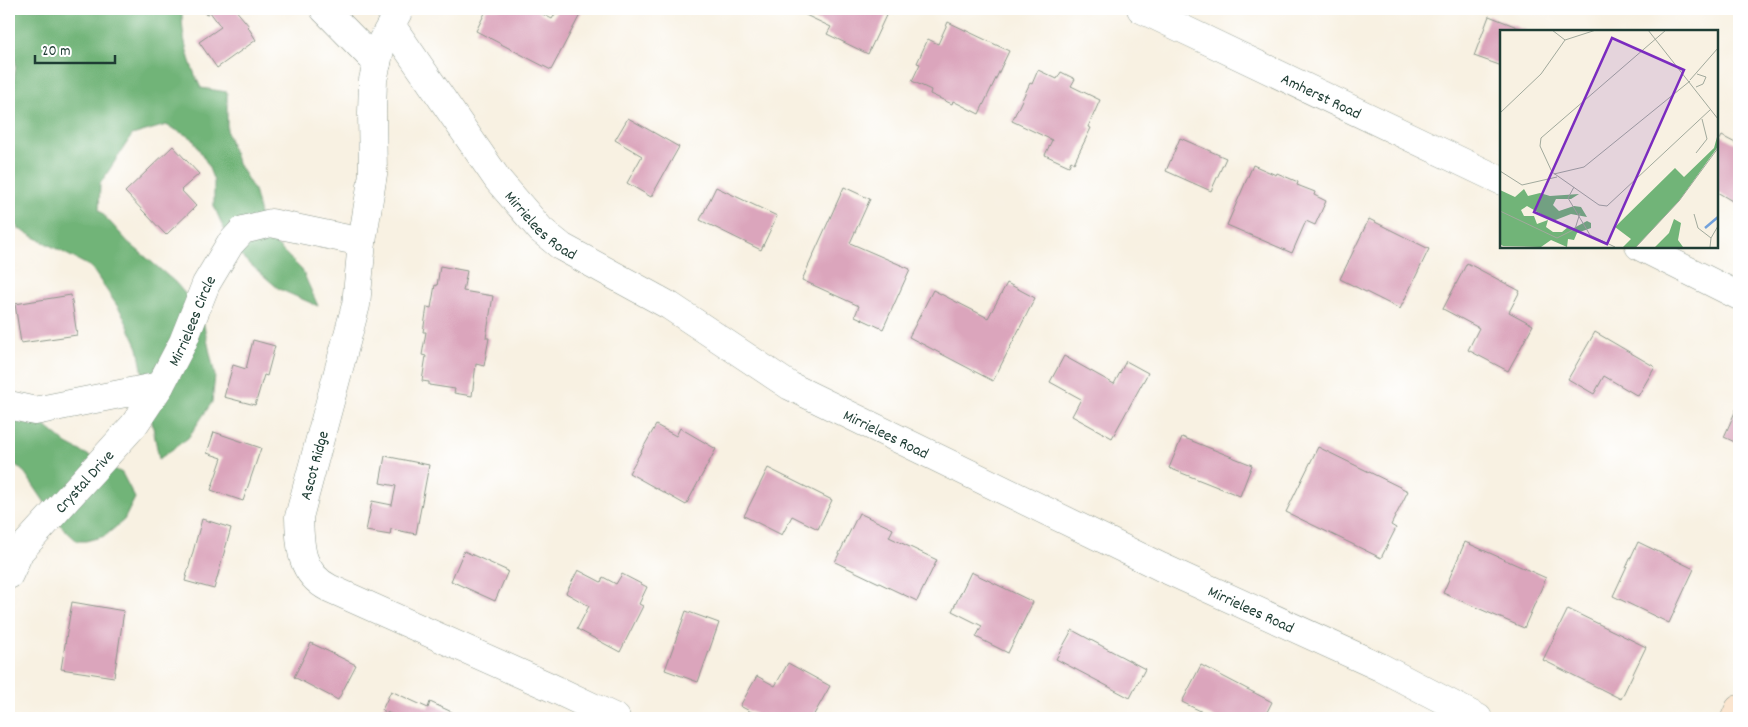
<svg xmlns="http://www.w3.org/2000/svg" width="1748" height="727" font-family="Dekko,sans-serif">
<rect width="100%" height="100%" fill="#fff"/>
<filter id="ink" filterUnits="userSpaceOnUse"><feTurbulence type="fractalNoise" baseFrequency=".02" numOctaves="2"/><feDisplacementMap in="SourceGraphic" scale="10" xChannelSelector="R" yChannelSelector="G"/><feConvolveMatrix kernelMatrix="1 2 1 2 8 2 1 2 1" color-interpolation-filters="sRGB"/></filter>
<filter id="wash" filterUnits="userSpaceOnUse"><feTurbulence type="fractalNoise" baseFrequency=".0096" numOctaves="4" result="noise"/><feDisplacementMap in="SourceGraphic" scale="20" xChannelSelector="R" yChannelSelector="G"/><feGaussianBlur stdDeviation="1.12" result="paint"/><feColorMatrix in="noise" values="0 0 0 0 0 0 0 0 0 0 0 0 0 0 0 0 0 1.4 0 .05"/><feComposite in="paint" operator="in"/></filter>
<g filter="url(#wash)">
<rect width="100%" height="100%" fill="#f8f1e2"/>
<g fill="#71b478" stroke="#487856">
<path d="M13 9H182C181 36 189 64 201 88L227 92V132L237 162 254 190 261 218 269 237 302 270 318 306 279 289 243 258 223 227 214 206V181L207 163 192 138 166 125 132 135 100 184 99 210 128 242 175 282 201 312 215 376 212 402 188 438 159 459 138 348 122 313 91 267 19 229 9 215V115L16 65 10 31Z"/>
<polygon points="9,396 67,444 122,473 135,498 124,520 105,536 86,541 77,541 60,525 25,473 9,459"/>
</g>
<g id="blocks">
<g fill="#dba5bc">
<polygon points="202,9 235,9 249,26 248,27 256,40 217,68 199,42 221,27 210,12 206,15"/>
<polygon points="487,9 533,9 552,19 558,9 577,9 582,11 551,70 476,31"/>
<polygon points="793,9 889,9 868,54 827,34 831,27"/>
<polygon points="1489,16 1527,31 1502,31 1502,66 1474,56"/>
<polygon points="948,22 1009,51 979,114 953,101 952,104 930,94 931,90 912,81 920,64 917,63 928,39 938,44"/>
<polygon points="1038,70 1057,79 1061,72 1075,79 1071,86 1100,100 1088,127 1091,128 1074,163 1071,161 1069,166 1045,155 1052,140 1012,121 1030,83 1032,84"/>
<polygon points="628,118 679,147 651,197 627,183 642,156 615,140"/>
<polygon points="1722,136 1739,145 1739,205 1717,192 1717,145"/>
<polygon points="1180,138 1226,158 1211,191 1166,171"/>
<polygon points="173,146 199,174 181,190 196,206 166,235 125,192"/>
<polygon points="1253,165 1276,175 1277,173 1298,182 1297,185 1315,192 1314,195 1326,201 1315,225 1306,221 1292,253 1227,225"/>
<polygon points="716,187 777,216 761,250 700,220"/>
<polygon points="844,187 870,199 850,243 910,269 883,329 855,316 859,306 802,280"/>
<polygon points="1369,219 1429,249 1400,309 1340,279"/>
<polygon points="1467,263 1520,291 1509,312 1533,325 1508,371 1468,350 1479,328 1443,309"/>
<polygon points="440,266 467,271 463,291 493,296 486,338 489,338 484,366 476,364 472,396 454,393 455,389 429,385 429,382 422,381 426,356 422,355 426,332 423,332 427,307 431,308 435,285 437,286"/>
<polygon points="1007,283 1035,298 993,381 909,337 933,290 988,318"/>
<polygon points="71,295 77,335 21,343 15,304"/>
<polygon points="1595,332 1655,367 1638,396 1604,376 1594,394 1568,379"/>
<polygon points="253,340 275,346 267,376 264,375 255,405 224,397 233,365 246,369"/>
<polygon points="1064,356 1114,384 1126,361 1148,373 1112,438 1072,416 1081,399 1050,382"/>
<polygon points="1739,403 1739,444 1724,437"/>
<polygon points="656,425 676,436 680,428 716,449 686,505 629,473"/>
<polygon points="214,432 261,448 243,501 211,490 222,458 207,453"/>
<polygon points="1182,437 1252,465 1240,496 1169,468"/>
<polygon points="1318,447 1408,491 1391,525 1396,528 1381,558 1286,512"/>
<polygon points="385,456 429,465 416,534 391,529 390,535 366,531 372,501 392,505 396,486 380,483"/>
<polygon points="768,468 832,500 818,529 792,516 782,535 744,516"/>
<polygon points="859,513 893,529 889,537 937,560 917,601 835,562"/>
<polygon points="202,519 231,528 214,589 185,581"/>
<polygon points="1465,542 1546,578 1524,628 1443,593"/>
<polygon points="1638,542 1694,569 1669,623 1613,596"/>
<polygon points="464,551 508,571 495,601 451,581"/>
<polygon points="578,570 601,582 603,577 616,584 622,574 647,587 639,604 643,606 620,652 577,629 589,606 566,593"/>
<polygon points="971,572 1033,602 1008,653 976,637 982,626 952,611"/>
<polygon points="72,602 124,611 114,677 61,669"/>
<polygon points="1568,609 1646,647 1621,699 1543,660"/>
<polygon points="686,611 719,623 698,682 665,670"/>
<polygon points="1072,630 1145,669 1130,698 1056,659"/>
<polygon points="311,643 356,665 338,700 294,677"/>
<polygon points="788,663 830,686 812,718 763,718 740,706 757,676 775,686"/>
<polygon points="1201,665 1272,702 1264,718 1215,718 1182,702"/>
<polygon points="391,691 428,708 430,702 454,713 452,718 400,718 382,710"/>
</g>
</g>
</g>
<g filter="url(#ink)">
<use href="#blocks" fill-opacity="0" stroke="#8c978b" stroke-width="1"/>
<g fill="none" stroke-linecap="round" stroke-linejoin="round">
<defs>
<g id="minor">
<polyline points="324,9 377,63"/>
<path id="s1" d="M1141 9 1502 181"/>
<path d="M398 12 382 41 373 80 372 113 373 174 362 242 356 305 299 517C300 546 300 573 329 588L546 685 616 718"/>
<path id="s2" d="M391 25 498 180 541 230 562 247 670 306 790 386 1161 567 1380 667 1478 718"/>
<polyline points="1639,246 1739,296"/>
<polyline points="9,405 35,411 160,386"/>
<path id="s3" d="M9 575 20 551 134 425 160 386 183 342 206 284 230 244 243 230 271 223 362 242"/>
</g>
<polyline id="secondary" points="1735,718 1739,709"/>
</defs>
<use href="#minor" stroke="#8c978b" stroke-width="29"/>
<use href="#secondary" stroke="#8c978b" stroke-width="29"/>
<use href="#minor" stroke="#fff" stroke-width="28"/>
<use href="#secondary" stroke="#fbe5cf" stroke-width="28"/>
</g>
</g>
<g text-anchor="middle" stroke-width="4" stroke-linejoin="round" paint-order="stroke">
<g font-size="16" fill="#1f3d34" stroke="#fff">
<text dy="6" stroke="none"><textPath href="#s1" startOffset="200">Amherst Road</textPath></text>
<text dy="6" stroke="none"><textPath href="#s2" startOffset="251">Mirrielees Road</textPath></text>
<text dy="6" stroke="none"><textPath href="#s3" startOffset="316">Mirrielees Circle</textPath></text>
<text dy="6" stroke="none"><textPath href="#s2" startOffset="656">Mirrielees Road</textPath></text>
<text transform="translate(313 465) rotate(-75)" y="6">Ascot Ridge</text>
<text dy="6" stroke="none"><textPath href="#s3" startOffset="121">Crystal Drive</textPath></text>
<text dy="6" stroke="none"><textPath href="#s2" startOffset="1061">Mirrielees Road</textPath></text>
</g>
</g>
<g transform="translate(1500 30)">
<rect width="218" height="218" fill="#f8f1e2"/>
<path d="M217 107V118L179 171 136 217H123L131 209 115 197 175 138 184 147 214 118ZM24 159 28 166 40 163 50 166 79 164 71 169H56L53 175 59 181 74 176 81 177 87 187 71 184 53 191 27 176 21 180 24 186H34L37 194 48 190 46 197 53 202H62L68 197 72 199 87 191 91 193V198L77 203 74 210 68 209 67 217 51 210 41 217 3 216 0 214V160L15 167ZM174 189 181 193 178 210 183 217H155L169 203Z" fill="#71b478"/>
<path fill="none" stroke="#72a1db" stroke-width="2.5" d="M205 198 218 187"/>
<path fill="none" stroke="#a1a99c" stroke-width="1" d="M52 0 65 10M148 0 218 89M166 0 41 108 40 116 52 142 99 175 107 176 211 79M190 50 218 18M196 57 203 54 206 47 197 44M0 83 41 44 65 10 96 0M196 123 207 109 202 89M0 141 22 155 57 147M54 144 84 137 190 51M74 157 68 168 90 205 115 217M0 181 57 208 75 199 80 183M194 184 198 198 211 208M136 217 179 171 218 118M210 217 211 208 218 196"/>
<path fill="#7b2cbf" fill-opacity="0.15" stroke="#7b2cbf" stroke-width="2.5" d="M112 8 184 40 107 214 34 182Z"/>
<rect width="218" height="218" fill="none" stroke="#1f3d34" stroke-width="2.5"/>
</g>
<rect width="1748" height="727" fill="none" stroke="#fff" stroke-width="30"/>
<path d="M35 55v8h80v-8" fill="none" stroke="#1f3d34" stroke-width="2.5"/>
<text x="42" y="55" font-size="15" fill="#1f3d34" stroke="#ffffff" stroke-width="4" paint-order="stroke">20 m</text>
</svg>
